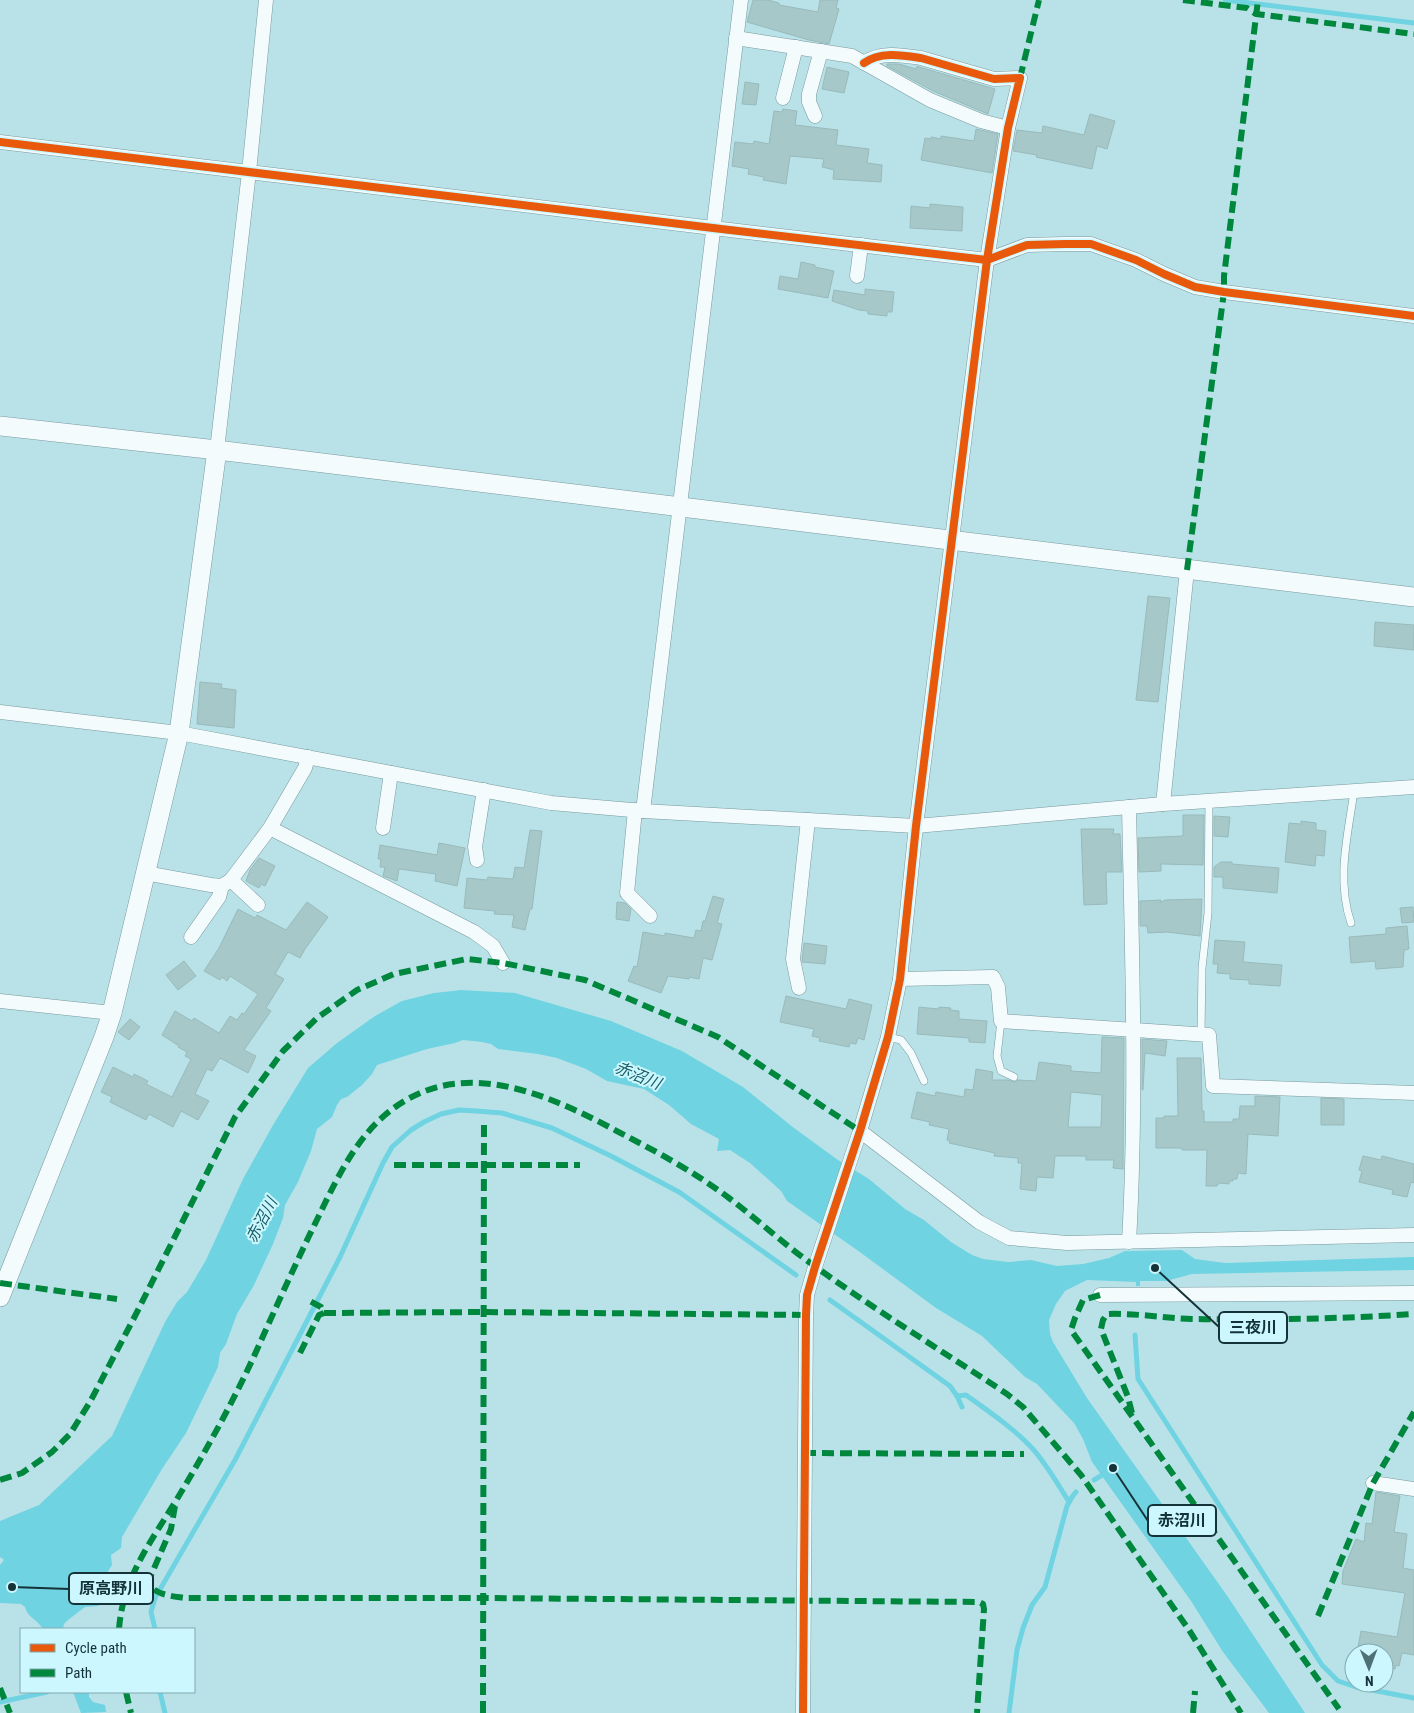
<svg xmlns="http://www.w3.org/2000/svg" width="1414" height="1713" font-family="'Roboto Condensed','Noto Sans JP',sans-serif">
<rect width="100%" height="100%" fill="#b9e2e8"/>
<g fill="#70d3e1">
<path d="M461 990 515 993 611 1021 682 1051 743 1087 794 1128 838 1160 869 1179 905 1209 924 1220 951 1242 972 1255 983 1259 1008 1262 1031 1260 1057 1266 1083 1264 1109 1258 1125 1251 1182 1250 1195 1259 1225 1263 1414 1257V1270L1192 1274 1166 1281H1140V1286H1136V1282L1087 1280 1065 1291 1056 1304 1049 1320 1050 1334 1053 1342 1087 1398 1228 1597 1305 1713H1269L1223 1652 1191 1601 1092 1462 1083 1439 1074 1423 1037 1384 1025 1377 982 1336 936 1308 857 1250 787 1201 781 1191 750 1163 730 1150 717 1151 719 1139 691 1124 669 1105 644 1089 607 1081 586 1069 557 1058 538 1054 498 1049 491 1044 482 1042 463 1040 455 1043 427 1049 377 1065 372 1074 362 1085 347 1097 341 1099 337 1105 332 1117 317 1129 311 1151 298 1182 285 1205 283 1218 273 1244 254 1285 237 1314 226 1344 220 1353 218 1367 186 1433 162 1469 122 1537 121 1548 111 1555 112 1565 107 1573V1595L104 1603 98 1606 85 1607 68 1620 64 1624 63 1629H43C38 1620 27 1617 25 1607L21 1604 0 1603V1565L4 1560 0 1557V1521L39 1505 112 1436 165 1322 177 1302 187 1292 206 1260 243 1179 273 1125 308 1068 337 1043 375 1016 402 1001 434 993Z"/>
<polygon points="73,1692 89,1692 89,1697 93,1702 105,1705 106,1712 81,1713"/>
</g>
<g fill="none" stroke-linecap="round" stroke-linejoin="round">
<g stroke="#70d3e1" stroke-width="5">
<polyline points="1225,0 1414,23"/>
<polyline points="830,1300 950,1386 957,1396 962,1407"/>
<polyline points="1135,1335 1138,1379 1322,1665 1338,1681 1356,1687 1414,1698"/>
<path d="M957 1396 966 1395C988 1411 1012 1427 1031 1447 1046 1463 1057 1483 1069 1502"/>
<polyline points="1094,1480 1107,1472"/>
<polyline points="155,1629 151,1612 155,1598 235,1460 340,1257 383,1163 392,1147 411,1130 424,1122 441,1114 459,1110 476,1111 502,1113 552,1128 611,1156 679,1192 796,1275"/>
<polyline points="160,1692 165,1713"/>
<polyline points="0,1702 47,1692"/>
<polyline points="1009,1713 1017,1650 1023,1628 1032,1605 1045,1587 1067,1506 1072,1497 1076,1492"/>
</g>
</g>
<g fill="#a6c8c9" stroke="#99babb" fill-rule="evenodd">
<polygon points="753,0 768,0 779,3 779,5 818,12 820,0 838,0 836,8 839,9 829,44 809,40 747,22"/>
<polygon points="887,64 899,64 916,69 917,66 919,67 995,89 988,114 933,91 887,66"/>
<polygon points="827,67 849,72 844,93 822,89"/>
<polygon points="745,82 759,84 756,105 742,104"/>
<polygon points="783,109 797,111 795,125 838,130 836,145 869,149 867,163 882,165 881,182 833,179 834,170 822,167 824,159 790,156 786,184 763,180 764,177 748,174 749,169 732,166 735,142 753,144 754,141 769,144 774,111 782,112"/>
<polygon points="1090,114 1115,121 1107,149 1097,146 1092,169 1036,157 1037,155 1013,151 1017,130 1042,133 1043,126 1084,135"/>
<polygon points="976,129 998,134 992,173 921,160 925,138 931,139 931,137 941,139 941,136 974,141"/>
<polygon points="930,204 963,207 962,231 910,228 911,206 930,208"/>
<polygon points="801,262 815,265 815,267 834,271 828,298 778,289 780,276 798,279"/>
<polygon points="865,289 894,292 892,312 887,312 887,316 868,314 868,311 859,310 832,301 834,290 865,295"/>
<polygon points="1148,596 1170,598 1158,702 1136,700"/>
<polygon points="1375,622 1414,625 1414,650 1374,646"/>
<polygon points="200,682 222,684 221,688 236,690 234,728 197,724"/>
<polygon points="1183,815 1204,815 1203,865 1161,864 1161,871 1139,872 1138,838 1183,836"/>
<polygon points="1214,816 1230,817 1228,837 1214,836"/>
<polygon points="1301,821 1316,823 1316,830 1326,831 1324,856 1316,855 1315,866 1285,862 1289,823 1301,824"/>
<polygon points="1081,829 1114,829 1113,834 1120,834 1122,872 1106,872 1107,904 1084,905"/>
<polygon points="530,830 542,831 532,909 530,909 525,930 512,927 514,915 494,914 495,911 464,908 467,878 487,880 488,877 513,879 515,867 524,868"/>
<polygon points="439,843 465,848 457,886 435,881 436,874 399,869 397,881 383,876 385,867 380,867 381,859 378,859 380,845 437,855"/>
<polygon points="259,858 275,866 265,886 261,884 259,888 246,881 250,870"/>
<polygon points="1221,862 1232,862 1232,864 1279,868 1277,893 1223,888 1223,877 1214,877 1214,867"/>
<polygon points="713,896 724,899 717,923 722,924 712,960 703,958 699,979 689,977 689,979 668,976 661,993 628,981 634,966 637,967 643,932 665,936 665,933 694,938 696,930 701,931 703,921 705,921"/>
<polygon points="1202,899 1200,936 1167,932 1148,933 1147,926 1140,926 1140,901 1161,900 1160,903 1165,900"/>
<polygon points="307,902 328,917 305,949 300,958 288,952 275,974 284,979 266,1008 271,1011 244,1050 256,1056 248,1073 220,1058 212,1071 207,1069 195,1094 209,1101 198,1120 181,1111 173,1127 149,1114 146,1120 110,1102 112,1097 101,1092 113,1067 133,1077 134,1074 148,1081 146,1084 172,1097 191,1059 185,1056 187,1052 178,1047 179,1046 162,1035 175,1011 192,1021 194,1018 219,1033 230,1016 237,1020 242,1013 244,1014 258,994 230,976 227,981 222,977 220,980 204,971 219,948 238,909 255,918 257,915 286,930"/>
<polygon points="617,902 625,903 631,909 629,921 616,919"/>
<polygon points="1413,907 1414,922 1402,923 1400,908"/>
<polygon points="1407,926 1409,949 1404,950 1403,967 1376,969 1375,961 1351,963 1349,937 1386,934 1386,928"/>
<polygon points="1215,940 1245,942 1243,962 1282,965 1280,986 1249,984 1249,980 1230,979 1230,974 1217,973 1218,964 1213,964"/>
<polygon points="804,943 827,946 825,964 802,962"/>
<polygon points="184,961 196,976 178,990 166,975"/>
<polygon points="786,996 846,1009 849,999 872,1005 864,1040 858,1038 856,1044 850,1043 849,1047 819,1041 820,1038 812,1036 814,1029 780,1022"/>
<polygon points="919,1007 938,1009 939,1007 951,1008 950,1010 959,1011 959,1019 987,1021 985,1043 969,1042 969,1038 917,1034"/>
<polygon points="130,1019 140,1027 129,1040 118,1032"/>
<path d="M1102 1037 1124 1038 1123 1169 1113 1168 1114 1160H1086V1156H1055L1053 1178 1037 1177 1036 1191 1020 1189 1022 1163H1018V1158L994 1156 995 1153 949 1143 950 1141 947 1140 949 1129 929 1125 930 1122 911 1118 917 1092 935 1096 936 1092 964 1097 965 1089 973 1090 976 1069 993 1072 992 1080H1008L1014 1082 1018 1080 1036 1081 1039 1062 1071 1066V1071L1101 1073ZM1071 1092 1102 1095 1101 1127H1068Z"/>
<polygon points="1142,1039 1167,1041 1165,1056 1145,1053 1143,1090 1142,1090"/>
<polygon points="1177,1058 1201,1058 1202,1111 1204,1111 1204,1122 1233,1122 1233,1119 1239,1119 1240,1106 1255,1106 1255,1096 1280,1097 1278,1136 1248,1134 1246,1174 1238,1173 1237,1179 1233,1179 1233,1181 1229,1181 1229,1184 1219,1183 1217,1186 1206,1186 1207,1150 1182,1150 1182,1148 1156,1148 1156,1118 1164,1118 1164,1116 1178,1116"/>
<polygon points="1321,1098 1344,1099 1344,1125 1321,1125"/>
<polygon points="1363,1156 1381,1160 1382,1156 1414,1164 1414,1183 1411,1182 1407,1197 1392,1194 1393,1190 1359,1182 1362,1171 1359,1170"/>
<polygon points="1376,1492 1400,1496 1394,1532 1407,1534 1403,1568 1414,1570 1414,1655 1402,1653 1399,1666 1396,1665 1395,1669 1384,1667 1384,1653 1357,1653 1361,1631 1397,1637 1405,1593 1342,1584 1343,1571 1356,1539 1364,1542 1366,1523 1372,1524"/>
</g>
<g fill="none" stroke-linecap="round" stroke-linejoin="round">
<defs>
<g id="lane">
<path d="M1351 923C1336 879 1348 835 1354 791"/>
<polyline points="1001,1021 997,1056 1001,1071 1014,1077"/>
<polyline points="1201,1034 1202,968 1208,913 1209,801"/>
<polyline points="888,1037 901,1040 911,1053 924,1081"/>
</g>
<g id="street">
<polyline points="736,38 852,56 930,100 981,121 1008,128"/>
<polyline points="783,98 796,47"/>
<polyline points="815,116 809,102 809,94 821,51"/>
<polyline points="0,142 713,228 987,260 1027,245 1065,244 1091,244 1136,260 1164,274 1195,287 1224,292 1414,316"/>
<polyline points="857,276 861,245"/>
<polyline points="217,450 249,172 266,0"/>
<polyline points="0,712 179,733 551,803 643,811 916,826 1163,804 1414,787"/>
<polyline points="1163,804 1187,570"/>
<polyline points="635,810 627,893 650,916"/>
<polyline points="643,811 741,0"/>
<polyline points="270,828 474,932 493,946 503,963"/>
<polyline points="383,828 391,773"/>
<polyline points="477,860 475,847 484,790"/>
<polyline points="145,873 211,885 222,886 231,880 270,828 305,768 308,757"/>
<polyline points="231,880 258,905"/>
<polyline points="191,937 219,897 222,886"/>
<polyline points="900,979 993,977 998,987 1001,1021 1209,1035 1213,1086 1414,1093"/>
<polyline points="799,988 793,959 808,820"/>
<polyline points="0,1001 112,1013"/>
<polyline points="860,1131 979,1222 1009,1238 1067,1243 1414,1235"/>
<path d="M1129 1242C1137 1097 1132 952 1129 807"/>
<polyline points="1100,1295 1414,1293"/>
<polyline points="1373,1483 1414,1489"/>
<path d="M803 1713 806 1315 807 1295 815 1267 860 1131 888 1037 900 979 916 826 987 260 1008 128 1020 78 994 79 921 58C902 55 880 51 864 63"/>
</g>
<g id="secondary">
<polyline points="0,426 217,450 1414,597"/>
<polyline points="0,1297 104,1037 112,1013 179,733 217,450"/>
</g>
</defs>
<use href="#lane" stroke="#78999e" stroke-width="8"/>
<use href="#street" stroke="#78999e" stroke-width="15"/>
<use href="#secondary" stroke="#78999e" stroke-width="20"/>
<use href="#lane" stroke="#f4fbfc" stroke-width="7"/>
<use href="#street" stroke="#f4fbfc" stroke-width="14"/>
<use href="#secondary" stroke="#f4fbfc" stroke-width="19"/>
<g stroke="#00873e" stroke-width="6" stroke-dasharray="12 6" stroke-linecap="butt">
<polyline points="1183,0 1247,8 1256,14 1414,34"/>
<polyline points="1020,78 1039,0"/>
<polyline points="1187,570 1224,292 1224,276 1258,0"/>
<polyline points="394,1165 580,1165"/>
<polyline points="0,1283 117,1299"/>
<polyline points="1100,1295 1083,1300 1075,1318 1071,1330 1339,1709"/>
<polyline points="324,1313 483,1312 806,1315"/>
<polyline points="300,1353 319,1315 324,1313 321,1307 310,1301"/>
<path d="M1132 1413 1128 1397 1101 1329 1103 1320 1107 1314C1136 1313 1163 1318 1192 1319 1266 1320 1340 1319 1414 1314"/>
<polyline points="804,1453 1024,1454"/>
<polyline points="0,1480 22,1473 52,1452 70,1434 90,1402 135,1316 235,1117 283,1051 317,1018 357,990 394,974 467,959 503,963 585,980 718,1037 860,1131"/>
<path d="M175 1506 171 1529 149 1580C150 1595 173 1596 185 1598H482L979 1602 983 1604 984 1609 977 1713"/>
<polyline points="1318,1616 1373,1483 1414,1412"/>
<path d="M119 1629C123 1577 151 1542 177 1499 207 1449 236 1397 260 1343 276 1307 292 1272 309 1236 330 1194 349 1146 385 1115 461 1050 554 1097 628 1137 663 1155 697 1174 729 1198 758 1220 786 1246 816 1267 878 1312 944 1352 1007 1394L1023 1407 1081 1475 1189 1630 1241 1713"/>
<polyline points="0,1688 10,1713"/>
<polyline points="126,1692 131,1713"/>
<polyline points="483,1713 484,1120"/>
<polyline points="1193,1713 1195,1691"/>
</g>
<defs>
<g id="cycleway">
<polyline points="0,142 713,228 987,260 1027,245 1065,244 1091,244 1136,260 1164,274 1195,287 1224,292 1414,316"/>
<path d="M803 1713 806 1315 807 1295 815 1267 860 1131 888 1037 900 979 916 826 987 260 1008 128 1020 78 994 79 921 58C902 55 880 51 864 63"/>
</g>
</defs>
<use href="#cycleway" stroke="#ccf7fe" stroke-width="11"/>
<use href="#cycleway" stroke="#e8590c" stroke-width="8"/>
</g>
<g text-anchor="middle" stroke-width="4" stroke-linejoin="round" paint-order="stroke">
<g font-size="16" font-style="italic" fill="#1a5e67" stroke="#ccf7fe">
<text transform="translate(638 1075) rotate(22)" y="6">赤沼川</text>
<text transform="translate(261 1220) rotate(-62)" y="6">赤沼川</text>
</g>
</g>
<path fill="none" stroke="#143338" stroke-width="2" d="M1155 1268L1219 1327M1113 1468L1148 1521M12 1587L69 1589"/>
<g fill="#143338" stroke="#ccf7fe" stroke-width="2">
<circle cx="1155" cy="1268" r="5"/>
<circle cx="1113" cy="1468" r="5"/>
<circle cx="12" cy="1587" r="5"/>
</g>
<g fill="#ccf7fe" stroke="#143338" stroke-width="2">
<rect x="1219" y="1312" width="68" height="31" rx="5"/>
<rect x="1148" y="1505" width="68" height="31" rx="5"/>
<rect x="69" y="1573" width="84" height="31" rx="5"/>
</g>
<g font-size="16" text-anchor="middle" font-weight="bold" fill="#143338">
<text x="1253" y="1333">三夜川</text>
<text x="1182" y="1526">赤沼川</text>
<text x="111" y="1594">原高野川</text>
</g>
<rect x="20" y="1628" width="175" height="65" fill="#ccf7fe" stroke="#82a9af"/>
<rect x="30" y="1644" width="25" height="8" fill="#e8590c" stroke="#82a9af"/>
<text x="65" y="1653" font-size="15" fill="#143338">Cycle path</text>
<rect x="30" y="1669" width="25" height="8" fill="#00873e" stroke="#82a9af"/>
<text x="65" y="1678" font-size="15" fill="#143338">Path</text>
<g transform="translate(1369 1668) rotate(179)"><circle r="24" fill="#ccf7fe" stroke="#82a9af"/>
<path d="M0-4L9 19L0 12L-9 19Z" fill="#4e7076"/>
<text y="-8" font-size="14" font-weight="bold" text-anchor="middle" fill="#143338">N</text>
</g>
</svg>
